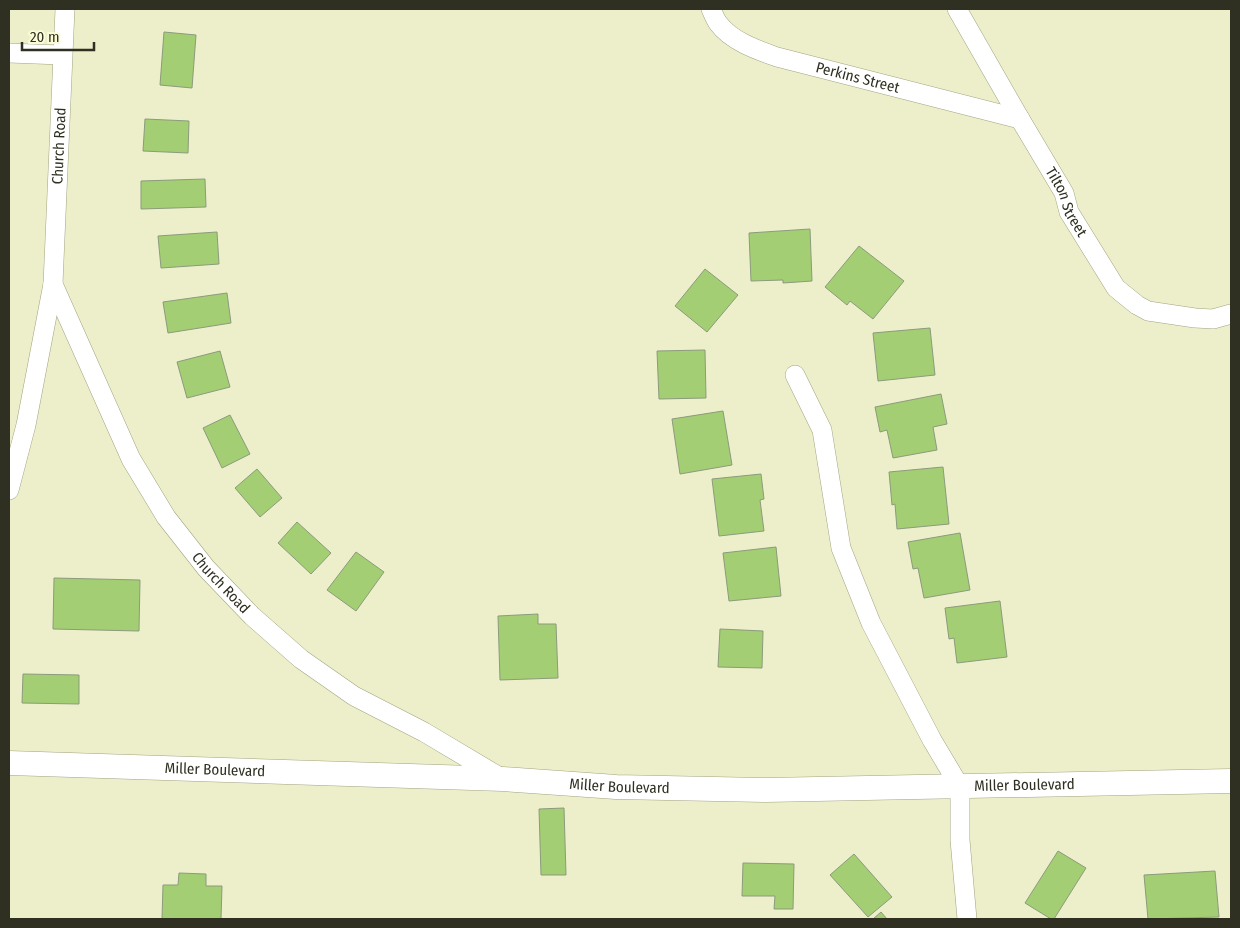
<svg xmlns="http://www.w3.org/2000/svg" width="1240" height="928" viewBox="0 0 1240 928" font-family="'Fira Sans Condensed',sans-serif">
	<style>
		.building { fill: #a4ce73; stroke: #8b9b7c }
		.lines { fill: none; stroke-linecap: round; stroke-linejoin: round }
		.minor-casing { stroke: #a3a482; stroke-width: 20 }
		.tertiary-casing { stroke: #a3a482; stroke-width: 25 }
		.minor { stroke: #fff; stroke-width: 19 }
		.tertiary { stroke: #fff; stroke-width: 24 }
		.labels { text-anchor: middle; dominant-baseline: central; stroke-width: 5; stroke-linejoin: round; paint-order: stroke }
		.street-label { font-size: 15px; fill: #2f3021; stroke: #fbfcd7 }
	</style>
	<rect width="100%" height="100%" fill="#edeeca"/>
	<!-- building -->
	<path class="building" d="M 164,32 L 196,35 L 192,88 L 160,85 Z
		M 145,119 L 189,121 L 188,153 L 143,151 Z
		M 205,179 L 206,207 L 141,209 L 141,181 Z
		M 810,229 L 812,281 L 783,283 L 783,280 L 751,281 L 749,233 Z
		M 217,232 L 219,264 L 161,268 L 158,236 Z
		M 859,246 L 904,281 L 873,319 L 850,301 L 847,305 L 825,287 Z
		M 705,269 L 738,295 L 707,332 L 675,306 Z
		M 227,293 L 231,323 L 168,333 L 163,302 Z
		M 930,328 L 935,375 L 878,381 L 873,333 Z
		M 705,350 L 706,398 L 659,399 L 657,351 Z
		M 220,351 L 230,387 L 187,398 L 177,362 Z
		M 941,394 L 947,424 L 933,427 L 937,450 L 893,458 L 887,430 L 880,432 L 875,407 Z
		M 723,411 L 732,465 L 680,474 L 672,419 Z
		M 230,415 L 250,454 L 222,468 L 203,428 Z
		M 943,467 L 949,524 L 897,529 L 895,504 L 892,505 L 889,472 Z
		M 257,469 L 282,498 L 260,517 L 235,488 Z
		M 761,474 L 764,499 L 760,500 L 764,531 L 719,536 L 712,479 Z
		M 297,522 L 331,553 L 311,574 L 278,543 Z
		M 960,533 L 970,590 L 924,598 L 918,568 L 913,569 L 908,542 Z
		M 776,547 L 781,596 L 729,601 L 723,553 Z
		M 356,552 L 384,572 L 356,611 L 327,590 Z
		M 54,578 L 140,580 L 139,631 L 53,629 Z
		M 1000,601 L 1007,657 L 957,663 L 954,638 L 949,639 L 945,608 Z
		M 538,614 L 538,624 L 556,624 L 558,678 L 500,680 L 498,616 Z
		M 720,629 L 763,631 L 762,668 L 718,667 Z
		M 23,674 L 79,675 L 79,704 L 22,703 Z
		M 564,808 L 566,875 L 541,875 L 539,809 Z
		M 1058,851 L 1086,868 L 1054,919 L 1051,919 L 1025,903 Z
		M 854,854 L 892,897 L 868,917 L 830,875 Z
		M 743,863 L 794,864 L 793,909 L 774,909 L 775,896 L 742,896 Z
		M 1215,871 L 1219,917 L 1148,919 L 1144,875 Z
		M 179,873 L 206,874 L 206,886 L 222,886 L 221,919 L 162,919 L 163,885 L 178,885 Z
		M 881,912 L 887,919 L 873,919 Z"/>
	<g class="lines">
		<!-- minor casing -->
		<g class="minor-casing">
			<g id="minor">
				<path id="s1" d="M 711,9 C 713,13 715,19 718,23 C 731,41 757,50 777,57 L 1020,119"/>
				<path id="s2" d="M 957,9 L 1020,119 L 1064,193 L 1069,212 L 1116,288 L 1137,305 L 1148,311 L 1195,318 L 1213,319 L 1231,314"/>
				<path d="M 9,53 L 61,55"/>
				<path id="s3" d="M 53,284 L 131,459 L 166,517 L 206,568 L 252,616 L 301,659 L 354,696 L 424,732 L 503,779"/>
				<path d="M 795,375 L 822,430 L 841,548 L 871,623 L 932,740 L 960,787 L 960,840 L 967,919"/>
				<path id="s4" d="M 9,490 L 26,425 L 53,284 L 65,9"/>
			</g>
		</g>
		<!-- tertiary casing -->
		<g class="tertiary-casing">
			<g id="tertiary">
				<path id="s5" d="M 9,763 L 503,779 L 616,787 L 766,790 L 1231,781"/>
			</g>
		</g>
		<!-- minor -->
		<use href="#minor" class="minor"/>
		<!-- tertiary -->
		<use href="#tertiary" class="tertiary"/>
	</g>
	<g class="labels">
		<!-- street labels -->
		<g class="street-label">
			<text stroke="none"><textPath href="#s1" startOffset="168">Perkins Street</textPath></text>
			<text stroke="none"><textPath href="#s4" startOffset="349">Church Road</textPath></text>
			<text stroke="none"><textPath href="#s2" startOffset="222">Tilton Street</textPath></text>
			<text stroke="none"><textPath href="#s3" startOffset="345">Church Road</textPath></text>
			<text stroke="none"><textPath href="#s5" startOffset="206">Miller Boulevard</textPath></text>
			<text stroke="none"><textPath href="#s5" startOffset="1016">Miller Boulevard</textPath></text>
			<text stroke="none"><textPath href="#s5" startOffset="611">Miller Boulevard</textPath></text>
		</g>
	</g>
	<!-- border -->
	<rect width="1240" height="928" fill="none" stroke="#2f3021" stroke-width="20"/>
	<!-- scale -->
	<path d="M22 42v8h72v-8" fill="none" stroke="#2f3021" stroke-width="2.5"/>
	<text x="30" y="42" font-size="15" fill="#2f3021" stroke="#fbfcd7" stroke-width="4" paint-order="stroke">20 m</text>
</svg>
